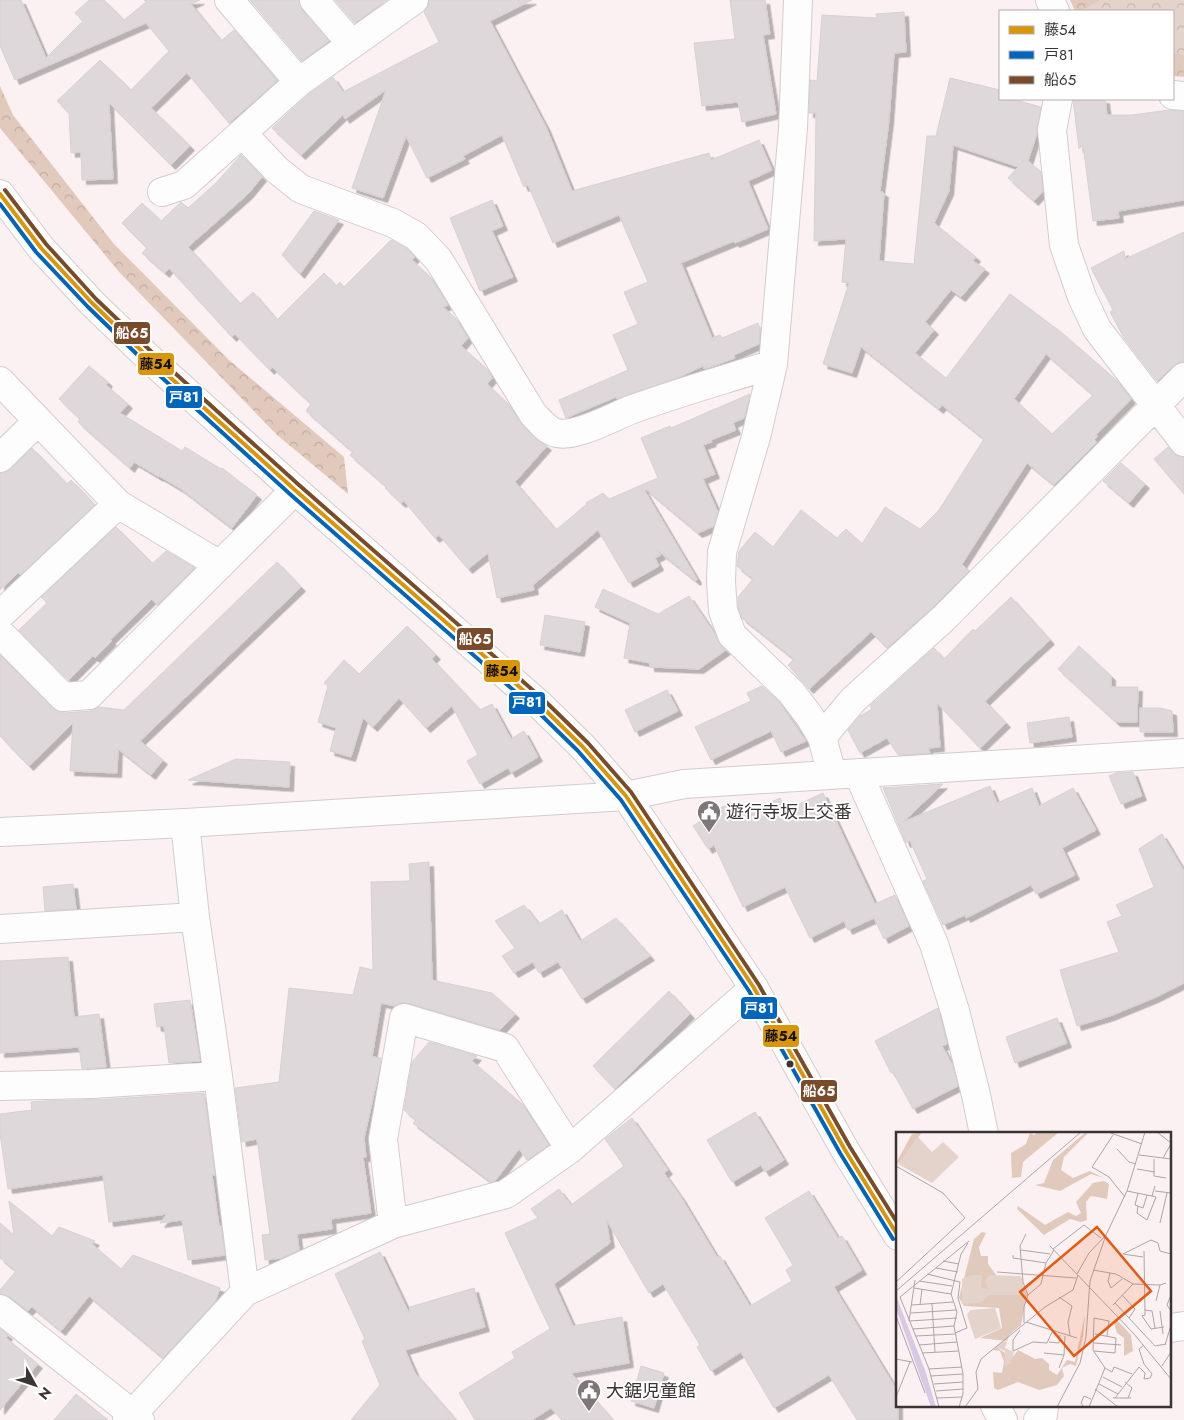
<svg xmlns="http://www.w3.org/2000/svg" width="1184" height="1420" viewBox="0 0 1184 1420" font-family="Jost,'Noto Sans JP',sans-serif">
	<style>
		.forest { fill: url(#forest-crowns) }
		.park { fill: url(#park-crowns) }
		.building { fill: #dfd8da; stroke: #d7d1d3; fill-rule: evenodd; filter: url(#shadow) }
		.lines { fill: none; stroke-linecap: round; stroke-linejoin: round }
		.street-casing { stroke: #d3cccd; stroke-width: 30 }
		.secondary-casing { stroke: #d3cccd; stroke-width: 30 }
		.primary-casing { stroke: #d3cccd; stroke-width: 30 }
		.street { stroke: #fefdfd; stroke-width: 28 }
		.secondary { stroke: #fefdfd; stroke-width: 28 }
		.primary { stroke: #fefdfd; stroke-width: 28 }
		.bus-1-casing { stroke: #fff; stroke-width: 8 }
		.bus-2-casing { stroke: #fff; stroke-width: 8 }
		.bus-3-casing { stroke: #fff; stroke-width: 8 }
		.bus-1 { stroke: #db9508; stroke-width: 4 }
		.bus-2 { stroke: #0065bd; stroke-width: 4 }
		.bus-3 { stroke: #7a4b2a; stroke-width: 4 }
		.bus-dot { fill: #3b3435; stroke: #fff; stroke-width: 2 }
		.labels { text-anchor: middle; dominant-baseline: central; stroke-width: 4; stroke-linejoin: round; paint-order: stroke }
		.poi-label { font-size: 18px; fill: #3b3435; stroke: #fff; text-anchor: start }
		.inset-road { fill: none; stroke: #aea5a7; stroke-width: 1 }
		.view { fill: #e8590c; fill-opacity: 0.15; stroke: #e8590c; stroke-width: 2.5 }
		.inset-edge { fill: none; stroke: #3b3435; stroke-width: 2.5 }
		.line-badge { stroke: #fff; stroke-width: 2 }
		.badge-label { font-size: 14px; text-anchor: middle; font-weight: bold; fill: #fff }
		.pale-badge-label { font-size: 14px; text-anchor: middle; font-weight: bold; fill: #111 }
	</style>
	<defs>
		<pattern id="forest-crowns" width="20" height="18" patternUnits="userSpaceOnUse" patternTransform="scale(1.25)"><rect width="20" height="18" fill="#e1c9bb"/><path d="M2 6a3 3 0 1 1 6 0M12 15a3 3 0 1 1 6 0" fill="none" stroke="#c2ada1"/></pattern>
		<pattern id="park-crowns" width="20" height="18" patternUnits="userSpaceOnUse" patternTransform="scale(1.25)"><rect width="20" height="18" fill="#e4d3cb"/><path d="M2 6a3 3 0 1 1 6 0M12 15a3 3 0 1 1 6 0" fill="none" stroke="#c4b6af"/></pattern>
		<filter id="shadow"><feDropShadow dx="4.5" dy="4.5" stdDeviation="0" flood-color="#0004"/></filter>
	</defs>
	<rect width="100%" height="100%" fill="#fbf1f3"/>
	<!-- forest -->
	<path class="forest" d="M 1070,0 L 1184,0 L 1184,77 L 1173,76 L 1173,11 L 1075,11 Z
		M 0,86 L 13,115 L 114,244 L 229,360 L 344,457 L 348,494 L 277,435 L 120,273 L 0,128 Z"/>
	<!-- park -->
	<path class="park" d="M 1100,0 L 1184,0 L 1184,55 L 1173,53 L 1173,11 L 1081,11 Z"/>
	<!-- building -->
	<path class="building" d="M 0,0 L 21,0 L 46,58 L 83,21 L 75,13 L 89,0 L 104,0 L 124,20 L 146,2 L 144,0 L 200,0 L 191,4 L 221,41 L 234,30 L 277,81 L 229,123 L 187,73 L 151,108 L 190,146 L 171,165 L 109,103 L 113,179 L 82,180 L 81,152 L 71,153 L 69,113 L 57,101 L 100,60 L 131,90 L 169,51 L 146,23 L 15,80 L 0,46 Z
		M 250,0 L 299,0 L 302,10 L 329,41 L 302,61 Z
		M 335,0 L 387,0 L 355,23 Z
		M 429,0 L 532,0 L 490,21 L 546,127 L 572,191 L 709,153 L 711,160 L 759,140 L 772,170 L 748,181 L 768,229 L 735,243 L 734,241 L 681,263 L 712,338 L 720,335 L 722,338 L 758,323 L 760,329 L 759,344 L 734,355 L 735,358 L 716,365 L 704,369 L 703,366 L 677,378 L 617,399 L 616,397 L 566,418 L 559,400 L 628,370 L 613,335 L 638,324 L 624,292 L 648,282 L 619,215 L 553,243 L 528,185 L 524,187 L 502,135 L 463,156 L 465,159 L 427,178 L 406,136 L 383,198 L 352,188 L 386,90 L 345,119 L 343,115 L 301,155 L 272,128 L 309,94 L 333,77 L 343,92 L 439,42 L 424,12 L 428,7 Z
		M 730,0 L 765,0 L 770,34 L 763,35 L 776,114 L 742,122 L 738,102 L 702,106 L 694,43 L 735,39 Z
		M 904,12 L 906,52 L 894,53 L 889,120 L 880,191 L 884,193 L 879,261 L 914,264 L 927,136 L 936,136 L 950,78 L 1000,90 L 1000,99 L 1012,99 L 1041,107 L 1037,133 L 1028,161 L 1041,172 L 1043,191 L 1034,201 L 1008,178 L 1018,167 L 953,145 L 949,191 L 934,223 L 976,257 L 973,261 L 985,269 L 961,297 L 951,290 L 925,322 L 934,330 L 915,353 L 946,378 L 1010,294 L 1061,332 L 1115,379 L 1131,399 L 1096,435 L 1098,436 L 1094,440 L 1097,442 L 1054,485 L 1027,463 L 962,564 L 969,571 L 933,607 L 887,648 L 871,632 L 809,689 L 788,665 L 794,659 L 742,618 L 738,608 L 738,597 L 753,579 L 737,566 L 739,551 L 755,532 L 773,547 L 801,510 L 837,538 L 846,529 L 862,544 L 885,507 L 920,529 L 939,510 L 984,439 L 942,405 L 939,409 L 861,347 L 852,373 L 823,364 L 849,283 L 842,282 L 846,239 L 814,241 L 816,113 L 809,113 L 810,80 L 817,81 L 822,15 L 877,18 L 876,14 ZM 1046,354 L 1093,395 L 1052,434 L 1014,399 Z
		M 1073,99 L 1105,99 L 1107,115 L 1132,115 L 1169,110 L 1184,111 L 1184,200 L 1118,211 L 1119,218 L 1093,221 L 1083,145 L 1079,149 Z
		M 241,155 L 262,177 L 248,194 L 188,247 L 240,304 L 253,292 L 277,320 L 324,273 L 336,286 L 340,282 L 344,287 L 391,240 L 406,248 L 415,257 L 412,260 L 431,278 L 448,305 L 443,307 L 456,319 L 468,338 L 461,346 L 489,371 L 492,378 L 487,384 L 508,404 L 520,422 L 530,433 L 547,446 L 515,482 L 556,530 L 587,504 L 586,503 L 603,493 L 609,499 L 658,478 L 641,438 L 670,426 L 671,428 L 750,394 L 744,418 L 733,423 L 736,430 L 711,440 L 712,442 L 703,445 L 715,474 L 703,479 L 718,512 L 714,526 L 698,533 L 642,486 L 697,579 L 696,581 L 657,550 L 661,555 L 655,558 L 659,566 L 629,583 L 598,530 L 533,585 L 534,590 L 497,598 L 488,553 L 468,569 L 439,535 L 435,538 L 404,501 L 401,503 L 385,488 L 387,487 L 350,455 L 353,452 L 306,411 L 311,404 L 272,367 L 270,370 L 235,334 L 232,337 L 169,268 L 165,273 L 142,253 L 147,248 L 122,223 L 142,203 L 161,221 L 181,202 L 188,208 L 216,183 Z
		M 492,200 L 503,226 L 492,231 L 513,277 L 480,291 L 450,218 Z
		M 314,211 L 339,220 L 300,274 L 282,255 Z
		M 1184,232 L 1184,362 L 1179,362 L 1173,366 L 1157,381 L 1124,338 L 1110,312 L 1113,310 L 1091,268 L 1124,251 L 1125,259 Z
		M 89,366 L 108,382 L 106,385 L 128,404 L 120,413 L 182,451 L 185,447 L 221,469 L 222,468 L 257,495 L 232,528 L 181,489 L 159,476 L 159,477 L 134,462 L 130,468 L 78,422 L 80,419 L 59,399 Z
		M 1168,447 L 1178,456 L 1184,457 L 1184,494 L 1154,459 Z
		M 32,448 L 67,484 L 71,480 L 95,505 L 20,575 L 18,573 L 0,590 L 0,473 L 4,473 L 11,469 Z
		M 1121,463 L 1145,484 L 1129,503 L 1103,481 Z
		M 116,527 L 151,562 L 153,563 L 166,551 L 195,568 L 157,605 L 152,599 L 110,640 L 112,641 L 95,658 L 93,656 L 69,680 L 19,630 L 47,603 L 41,597 Z
		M 277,562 L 301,587 L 140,741 L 163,760 L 151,775 L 118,749 L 117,773 L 70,771 L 73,723 L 29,766 L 0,736 L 0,655 L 57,711 L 64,713 L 90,711 L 99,707 L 124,710 Z
		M 603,589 L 658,614 L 689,596 L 715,634 L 721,646 L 726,650 L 699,669 L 650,667 L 650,663 L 624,658 L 630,623 L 595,607 Z
		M 1011,597 L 1050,640 L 1026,662 L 985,701 L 1006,723 L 980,748 L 937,703 L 940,747 L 928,748 L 930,753 L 898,755 L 887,738 L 860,753 L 848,730 L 860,716 L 872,709 L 870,706 L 934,648 L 944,659 L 973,629 L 975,631 Z
		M 545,615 L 585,622 L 580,652 L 540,645 Z
		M 407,626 L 436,655 L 432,659 L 480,710 L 492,704 L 511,739 L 524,731 L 538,757 L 511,773 L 508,768 L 480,784 L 467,761 L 478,755 L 452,706 L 426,728 L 399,698 L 373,727 L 363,718 L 351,757 L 330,751 L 336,728 L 318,722 L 328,686 L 324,683 L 344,660 L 359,674 Z
		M 1079,646 L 1111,676 L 1111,687 L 1138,687 L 1137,722 L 1116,722 L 1058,669 Z
		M 762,686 L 779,702 L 806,741 L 781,752 L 771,731 L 711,760 L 695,727 L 751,701 L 747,693 Z
		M 667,690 L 678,711 L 635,732 L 625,710 Z
		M 1140,708 L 1161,708 L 1172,711 L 1173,732 L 1140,732 Z
		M 1069,717 L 1072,737 L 1030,743 L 1027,723 Z
		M 236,759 L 290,762 L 289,787 L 188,780 Z
		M 1133,772 L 1142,796 L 1121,804 L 1109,776 L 1116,773 Z
		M 943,784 L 903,822 L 990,786 L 997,803 L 1032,788 L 1039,806 L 1073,788 L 1096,830 L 1062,848 L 1075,875 L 1036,894 L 1031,885 L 966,918 L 965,915 L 943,925 L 923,881 L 927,879 L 910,841 L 906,843 L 883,788 Z
		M 823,793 L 875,904 L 895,895 L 909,926 L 884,939 L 874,918 L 848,930 L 844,921 L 810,938 L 785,887 L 743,907 L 714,845 L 708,849 L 693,826 L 730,802 L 737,818 L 780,798 L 786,810 Z
		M 1162,834 L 1184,871 L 1184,983 L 1154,998 L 1110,1016 L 1077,1026 L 1060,970 L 1119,952 L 1107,922 L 1122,916 L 1116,905 L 1154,887 L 1139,849 Z
		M 429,862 L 432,980 L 492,993 L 515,1014 L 500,1030 L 408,1003 L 400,1003 L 395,1006 L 381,1003 L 372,1057 L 381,1058 L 380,1067 L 364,1138 L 366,1157 L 363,1157 L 371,1213 L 331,1219 L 332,1229 L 297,1234 L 299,1250 L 281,1258 L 265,1260 L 262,1235 L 270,1234 L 257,1139 L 242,1142 L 235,1088 L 279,1082 L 289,988 L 353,995 L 360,967 L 373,970 L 371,882 L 410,881 L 409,864 Z
		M 73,884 L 76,909 L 45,911 L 43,887 Z
		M 524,905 L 539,924 L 562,910 L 580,941 L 616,918 L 650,956 L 582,999 L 558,962 L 539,973 L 533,962 L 514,973 L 502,956 L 515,948 L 495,921 Z
		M 68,957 L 74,1017 L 99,1014 L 106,1067 L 82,1069 L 79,1047 L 0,1053 L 0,961 Z
		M 669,991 L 690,1014 L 615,1089 L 593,1066 Z
		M 190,1000 L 200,1061 L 169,1063 L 164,1026 L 157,1027 L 154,1004 Z
		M 938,1008 L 947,1044 L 942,1046 L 953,1066 L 958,1086 L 913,1109 L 893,1072 L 891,1073 L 875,1041 Z
		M 1057,1018 L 1067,1043 L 1015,1063 L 1006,1037 Z
		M 429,1042 L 477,1056 L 472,1061 L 522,1104 L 549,1145 L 527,1160 L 519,1149 L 495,1181 L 491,1182 L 413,1123 L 416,1120 L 404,1110 L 412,1062 Z
		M 204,1093 L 215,1175 L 212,1175 L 219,1226 L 221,1226 L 225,1255 L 188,1260 L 182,1220 L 160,1223 L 167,1214 L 109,1222 L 103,1175 L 8,1189 L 0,1133 L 0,1114 L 32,1110 L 31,1102 L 44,1101 L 110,1099 Z
		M 755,1112 L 784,1160 L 765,1172 L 761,1165 L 732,1182 L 707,1140 Z
		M 632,1118 L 668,1170 L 664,1173 L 681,1197 L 717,1257 L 720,1256 L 750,1306 L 792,1281 L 786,1270 L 793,1265 L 765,1218 L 809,1191 L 838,1238 L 842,1236 L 862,1270 L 834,1287 L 898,1392 L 898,1420 L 857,1420 L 829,1375 L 774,1408 L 741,1352 L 711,1371 L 697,1347 L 700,1345 L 663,1284 L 649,1293 L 606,1219 L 610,1243 L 554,1284 L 573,1326 L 622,1317 L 629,1363 L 571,1373 L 613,1420 L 562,1420 L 551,1408 L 532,1420 L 475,1420 L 459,1393 L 515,1358 L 512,1352 L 550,1329 L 505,1233 L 538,1218 L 531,1209 L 559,1189 L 571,1205 L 624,1166 L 605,1139 Z
		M 9,1201 L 52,1236 L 59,1227 L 95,1241 L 92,1244 L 121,1269 L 133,1255 L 220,1288 L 215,1302 L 163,1358 L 89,1296 L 61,1331 L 32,1307 L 28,1311 L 10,1297 L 0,1294 L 0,1290 L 16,1271 L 0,1258 L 0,1223 L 14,1235 Z
		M 380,1252 L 409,1313 L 410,1307 L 474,1288 L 485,1327 L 405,1350 L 415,1373 L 456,1420 L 351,1420 L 380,1385 L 362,1341 L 365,1339 L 335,1274 Z
		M 0,1329 L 8,1335 L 6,1338 L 38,1364 L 0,1410 Z
		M 641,1366 L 664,1373 L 654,1408 L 631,1401 Z
		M 76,1394 L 108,1420 L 54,1420 Z"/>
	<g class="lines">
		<!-- street casing -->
		<g class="street-casing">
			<path id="street" d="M 229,0 L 299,82
				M 314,0 L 351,43
				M 798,0 L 793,128 L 773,364 L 756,437 L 722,552 L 721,582 L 723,611 L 732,635 L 791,692 L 810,717 L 822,737 L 832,775
				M 1050,0 L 1055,11
				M 1173,95 L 1184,96
				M 1058,99 L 1052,130 L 1064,245 L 1082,297 L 1097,329 L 1184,442
				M 242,133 L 277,170 L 301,189 L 393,223 L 416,236 L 438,259 L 533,414 C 540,421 547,431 557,433 C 576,438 614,416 633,409 C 679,392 727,379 773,364
				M 162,192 L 184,185 L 299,82 L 414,0
				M 0,381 L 118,504 L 220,565
				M 0,458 L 38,421
				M 0,615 L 118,504
				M 0,633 L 63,697 L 89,695 L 295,490
				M 822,737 L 853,700 L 944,618 L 1184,377
				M 858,773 L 934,944 L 955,1011 L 976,1095 L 984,1134
				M 626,796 L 684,784 L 1184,753
				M 185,823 L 195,917 L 218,1076 L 245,1292
				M 0,929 L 195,917
				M 0,1086 L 91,1084 L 218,1076
				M 393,1224 L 383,1139 L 404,1018 L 505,1048 L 570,1149
				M 0,1309 L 140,1420
				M 1170,1328 L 1184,1326
				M 127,1420 L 245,1292 L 393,1224 L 506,1194 L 570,1149 L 754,988
				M 1038,1420 L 1043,1415 L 1044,1406"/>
		</g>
		<!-- secondary casing -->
		<g class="secondary-casing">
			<path id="secondary" d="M 0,832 L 185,823 L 626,796"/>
		</g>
		<!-- primary casing -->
		<g class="primary-casing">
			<path id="primary" d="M 0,194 L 41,248 L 92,303 L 152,361 L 295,490 L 540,705 L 583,747 L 626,796 L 754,988 L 845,1150 L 898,1236
				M 995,1406 L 1003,1420"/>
		</g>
		<!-- street -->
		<use href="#street" class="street"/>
		<!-- secondary -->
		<use href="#secondary" class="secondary"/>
		<!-- primary -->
		<use href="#primary" class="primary"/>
		<!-- bus-1 casing -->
		<g class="bus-1-casing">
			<path id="bus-1" d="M 0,194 L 41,248 L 92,303 L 152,361 L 295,490 L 540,705 L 583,747 L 626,796 L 754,988 L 845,1150 L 898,1236"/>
		</g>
		<!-- bus-2 casing -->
		<g class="bus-2-casing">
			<path id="bus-2" d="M 0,204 L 36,252 L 88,307 L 148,365 L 291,495 L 536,710 L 578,751 L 621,800 L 749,991 L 840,1153 L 893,1239"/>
		</g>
		<!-- bus-3 casing -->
		<g class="bus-3-casing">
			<path id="bus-3" d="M 5,190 L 46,244 L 96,299 L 156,356 L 299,485 L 544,700 L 588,743 L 631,792 L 759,985 L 850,1147 L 898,1224"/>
		</g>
		<!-- bus-1 -->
		<use href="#bus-1" class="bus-1"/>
		<!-- bus-2 -->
		<use href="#bus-2" class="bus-2"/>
		<!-- bus-3 -->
		<use href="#bus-3" class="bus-3"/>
	</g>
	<!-- icons -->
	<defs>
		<g id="civic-pin" transform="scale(1.25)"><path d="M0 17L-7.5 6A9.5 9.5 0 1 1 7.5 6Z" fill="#7e7678" stroke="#fff"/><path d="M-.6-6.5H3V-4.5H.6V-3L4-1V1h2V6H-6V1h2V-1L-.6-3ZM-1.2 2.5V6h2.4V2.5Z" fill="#fff"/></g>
	</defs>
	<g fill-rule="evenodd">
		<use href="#civic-pin" x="709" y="812"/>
		<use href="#civic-pin" x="589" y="1391"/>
	</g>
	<!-- markers -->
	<circle class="bus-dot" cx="790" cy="1064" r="4.5"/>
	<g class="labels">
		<!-- poi labels -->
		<g class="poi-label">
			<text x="726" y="812">遊行寺坂上交番</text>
			<text x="606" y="1391">大鋸児童館</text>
		</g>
	</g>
	<!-- overview -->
	<g transform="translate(896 1132)">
		<rect width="275" height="275" fill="#fbf1f3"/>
		<path d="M 26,0 L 5,30 L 0,31 L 16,2 ZM 142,0 L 163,0 L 127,30 L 125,45 L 116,46 L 115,21 L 130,12 L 134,1 L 138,3 ZM 190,0 L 193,0 L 168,25 L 165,38 L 177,46 L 194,39 L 208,46 L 195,42 L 164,59 L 139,53 L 148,51 L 157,28 ZM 208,49 L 213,52 L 211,67 L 195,64 L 190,70 L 191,88 L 185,90 L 174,87 L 148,103 L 121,77 L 122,74 L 149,93 L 172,80 L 180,84 L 185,81 L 180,70 L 197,51 ZM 86,100 L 90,101 L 83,115 L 85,124 L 92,124 L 92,132 L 101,144 L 126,151 L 131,163 L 125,193 L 114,202 L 111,209 L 84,206 L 106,196 L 103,176 L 68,174 L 63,166 L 78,107 ZM 189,182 L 187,205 L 180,234 L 174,232 L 166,236 L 168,244 L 161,253 L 143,258 L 122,250 L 102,258 L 98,256 L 97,240 L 106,241 L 108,230 L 104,219 L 97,218 L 100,215 L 109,221 L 110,234 L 122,218 L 139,227 L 146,226 L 153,232 L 153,238 L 161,243 L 171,228 L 179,230 ZM 220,187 L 235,203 L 237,219 L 228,224 L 228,206 L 221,201 L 218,191 Z" fill="#e1c9bb"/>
		<path d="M 107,209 L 111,210 L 109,216 L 118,220 L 115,231 L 109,234 L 109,219 L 100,215 Z" fill="#e4d3cb"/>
		<path d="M 22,5 L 36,20 L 47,10 L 63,25 L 36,51 L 2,32 ZM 76,143 L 86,143 L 85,155 L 92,157 L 89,149 L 93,143 L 125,144 L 130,163 L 94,163 L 84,171 L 66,172 L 66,147 Z" fill="#e4d3cb"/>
		<path d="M 99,176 L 105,196 L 79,207 L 71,183 L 74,178 Z" fill="#e4d3cb"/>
		<path d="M 0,164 L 29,238 L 40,275 L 35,275 L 0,176 Z" fill="#dac9e4"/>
		<path class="inset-road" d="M 212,0 L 246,12M 261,0 L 275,11M 217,3 L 196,35 L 213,45 L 229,65M 221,17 L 233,30 L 240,32M 243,23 L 275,27M 267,26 L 275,12M 258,27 L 258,44 L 270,46M 0,34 L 47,61 L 69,86 L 0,150M 241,37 L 259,40M 231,59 L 256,64 L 259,54M 259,59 L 275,61M 242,61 L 239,73 L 247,76 L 251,63M 242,74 L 241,81 L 251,88 L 260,65 L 256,64M 264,91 L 271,61M 154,114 L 238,202 L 275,247M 157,117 L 188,93 L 205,106M 125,118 L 154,122M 248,119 L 249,183 L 246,184 L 255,197 L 268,195M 117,123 L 117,126 L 150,131M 247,125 L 227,122 L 255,108 L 262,111 L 264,119 L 275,122M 47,129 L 63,132M 40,136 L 62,140M 197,138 L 220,142 L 237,152 L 264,153M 101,140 L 180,146M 214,141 L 212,149 L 215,156 L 226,147M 31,142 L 64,150 L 62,166 L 71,196 L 59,201M 181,142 L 193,121 L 210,103M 19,148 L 13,189 L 61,186M 23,149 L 56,154M 18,156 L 55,162M 0,159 L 185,0M 132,163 L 145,152 L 150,131 L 158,118M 226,163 L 239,177 L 233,186M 275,163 L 271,173 L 275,179M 163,165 L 176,174 L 172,190 L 174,204M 260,169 L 264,153 L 270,151M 219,171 L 259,214 L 270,212M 36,172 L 39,220M 16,173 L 57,170M 24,173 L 26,157M 217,173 L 237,152M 249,178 L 256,179 L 259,196M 264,179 L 267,202M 15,181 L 60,178M 0,184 L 29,261M 198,186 L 197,218 L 209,236M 198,186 L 213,189 L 211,204M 130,190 L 181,206M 128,191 L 128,175 L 132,163 L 127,150 L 124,114 L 130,102M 17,197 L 58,194M 124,198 L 117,208 L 117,219 L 137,210 L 151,211 L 156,200M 20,204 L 59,202M 153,210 L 163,211 L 164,203M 198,211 L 225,213M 23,213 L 61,210M 269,213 L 275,193M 198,219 L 219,221 L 220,206 L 199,202M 26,221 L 63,219M 148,221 L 168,223M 0,227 L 16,230M 266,234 L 275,220M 163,236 L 168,223 L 169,204M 33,237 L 66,235M 35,244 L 67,242M 207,245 L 226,255M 229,250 L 236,256 L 232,266M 38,252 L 67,250M 203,252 L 222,262M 199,257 L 222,275M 40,259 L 67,257M 0,265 L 14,230M 41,266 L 66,265M 217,266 L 235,266M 219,266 L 243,235 L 249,241 L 248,247 L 254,246 L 256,242 L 248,232 L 243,217 L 248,213M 43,275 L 33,237 L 4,165 L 73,109M 63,275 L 67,262 L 67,242 L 58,194 L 61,180 L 55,162 L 65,122 L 72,111M 69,275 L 82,257 L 80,240 L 85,227 L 149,175 L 177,158 L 182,143M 161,275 L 184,231 L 190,205 L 194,149 L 210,103 L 231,59 L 249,0M 188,275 L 185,271 L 188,264 L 195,267M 193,275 L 209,236 L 216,240 L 218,235 L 236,242"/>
		<path class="view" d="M 201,95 L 255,159 L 178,224 L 124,160 Z"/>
		<rect width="275" height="275" class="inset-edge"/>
	</g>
	<g class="line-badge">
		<rect x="113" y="321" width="38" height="24" rx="5" fill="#7a4b2a"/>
		<rect x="137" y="352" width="38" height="24" rx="5" fill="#db9508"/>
		<rect x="165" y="385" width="38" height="24" rx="5" fill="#0065bd"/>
		<rect x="456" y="627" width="38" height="24" rx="5" fill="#7a4b2a"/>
		<rect x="483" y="659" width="38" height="24" rx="5" fill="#db9508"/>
		<rect x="508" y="691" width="38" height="24" rx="5" fill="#0065bd"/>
		<rect x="740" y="996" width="38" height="24" rx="5" fill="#0065bd"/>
		<rect x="762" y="1024" width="38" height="24" rx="5" fill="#db9508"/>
		<rect x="800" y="1079" width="38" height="24" rx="5" fill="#7a4b2a"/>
	</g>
	<g class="badge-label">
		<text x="132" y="338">船65</text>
		<text x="184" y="402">戸81</text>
		<text x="475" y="644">船65</text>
		<text x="527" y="707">戸81</text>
		<text x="759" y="1013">戸81</text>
		<text x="819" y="1096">船65</text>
	</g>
	<g class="pale-badge-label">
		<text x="156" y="369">藤54</text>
		<text x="502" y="676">藤54</text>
		<text x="781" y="1041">藤54</text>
	</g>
	<!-- legend -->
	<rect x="999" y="10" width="175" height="90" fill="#ffffff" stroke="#b1aeae"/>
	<rect x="1009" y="26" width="25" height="8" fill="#db9508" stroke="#b1aeae"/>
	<text x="1044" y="35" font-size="15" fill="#3b3435">藤54</text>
	<rect x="1009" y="51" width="25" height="8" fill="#0065bd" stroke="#b1aeae"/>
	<text x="1044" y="60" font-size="15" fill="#3b3435">戸81</text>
	<rect x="1009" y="76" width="25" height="8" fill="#7a4b2a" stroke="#b1aeae"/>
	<text x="1044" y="85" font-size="15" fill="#3b3435">船65</text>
	<!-- north arrow -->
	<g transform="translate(35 1385) rotate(130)" stroke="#ffffff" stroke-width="4" paint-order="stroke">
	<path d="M0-4L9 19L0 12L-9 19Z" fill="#3b3435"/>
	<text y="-8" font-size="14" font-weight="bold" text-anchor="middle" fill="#3b3435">N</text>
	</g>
</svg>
